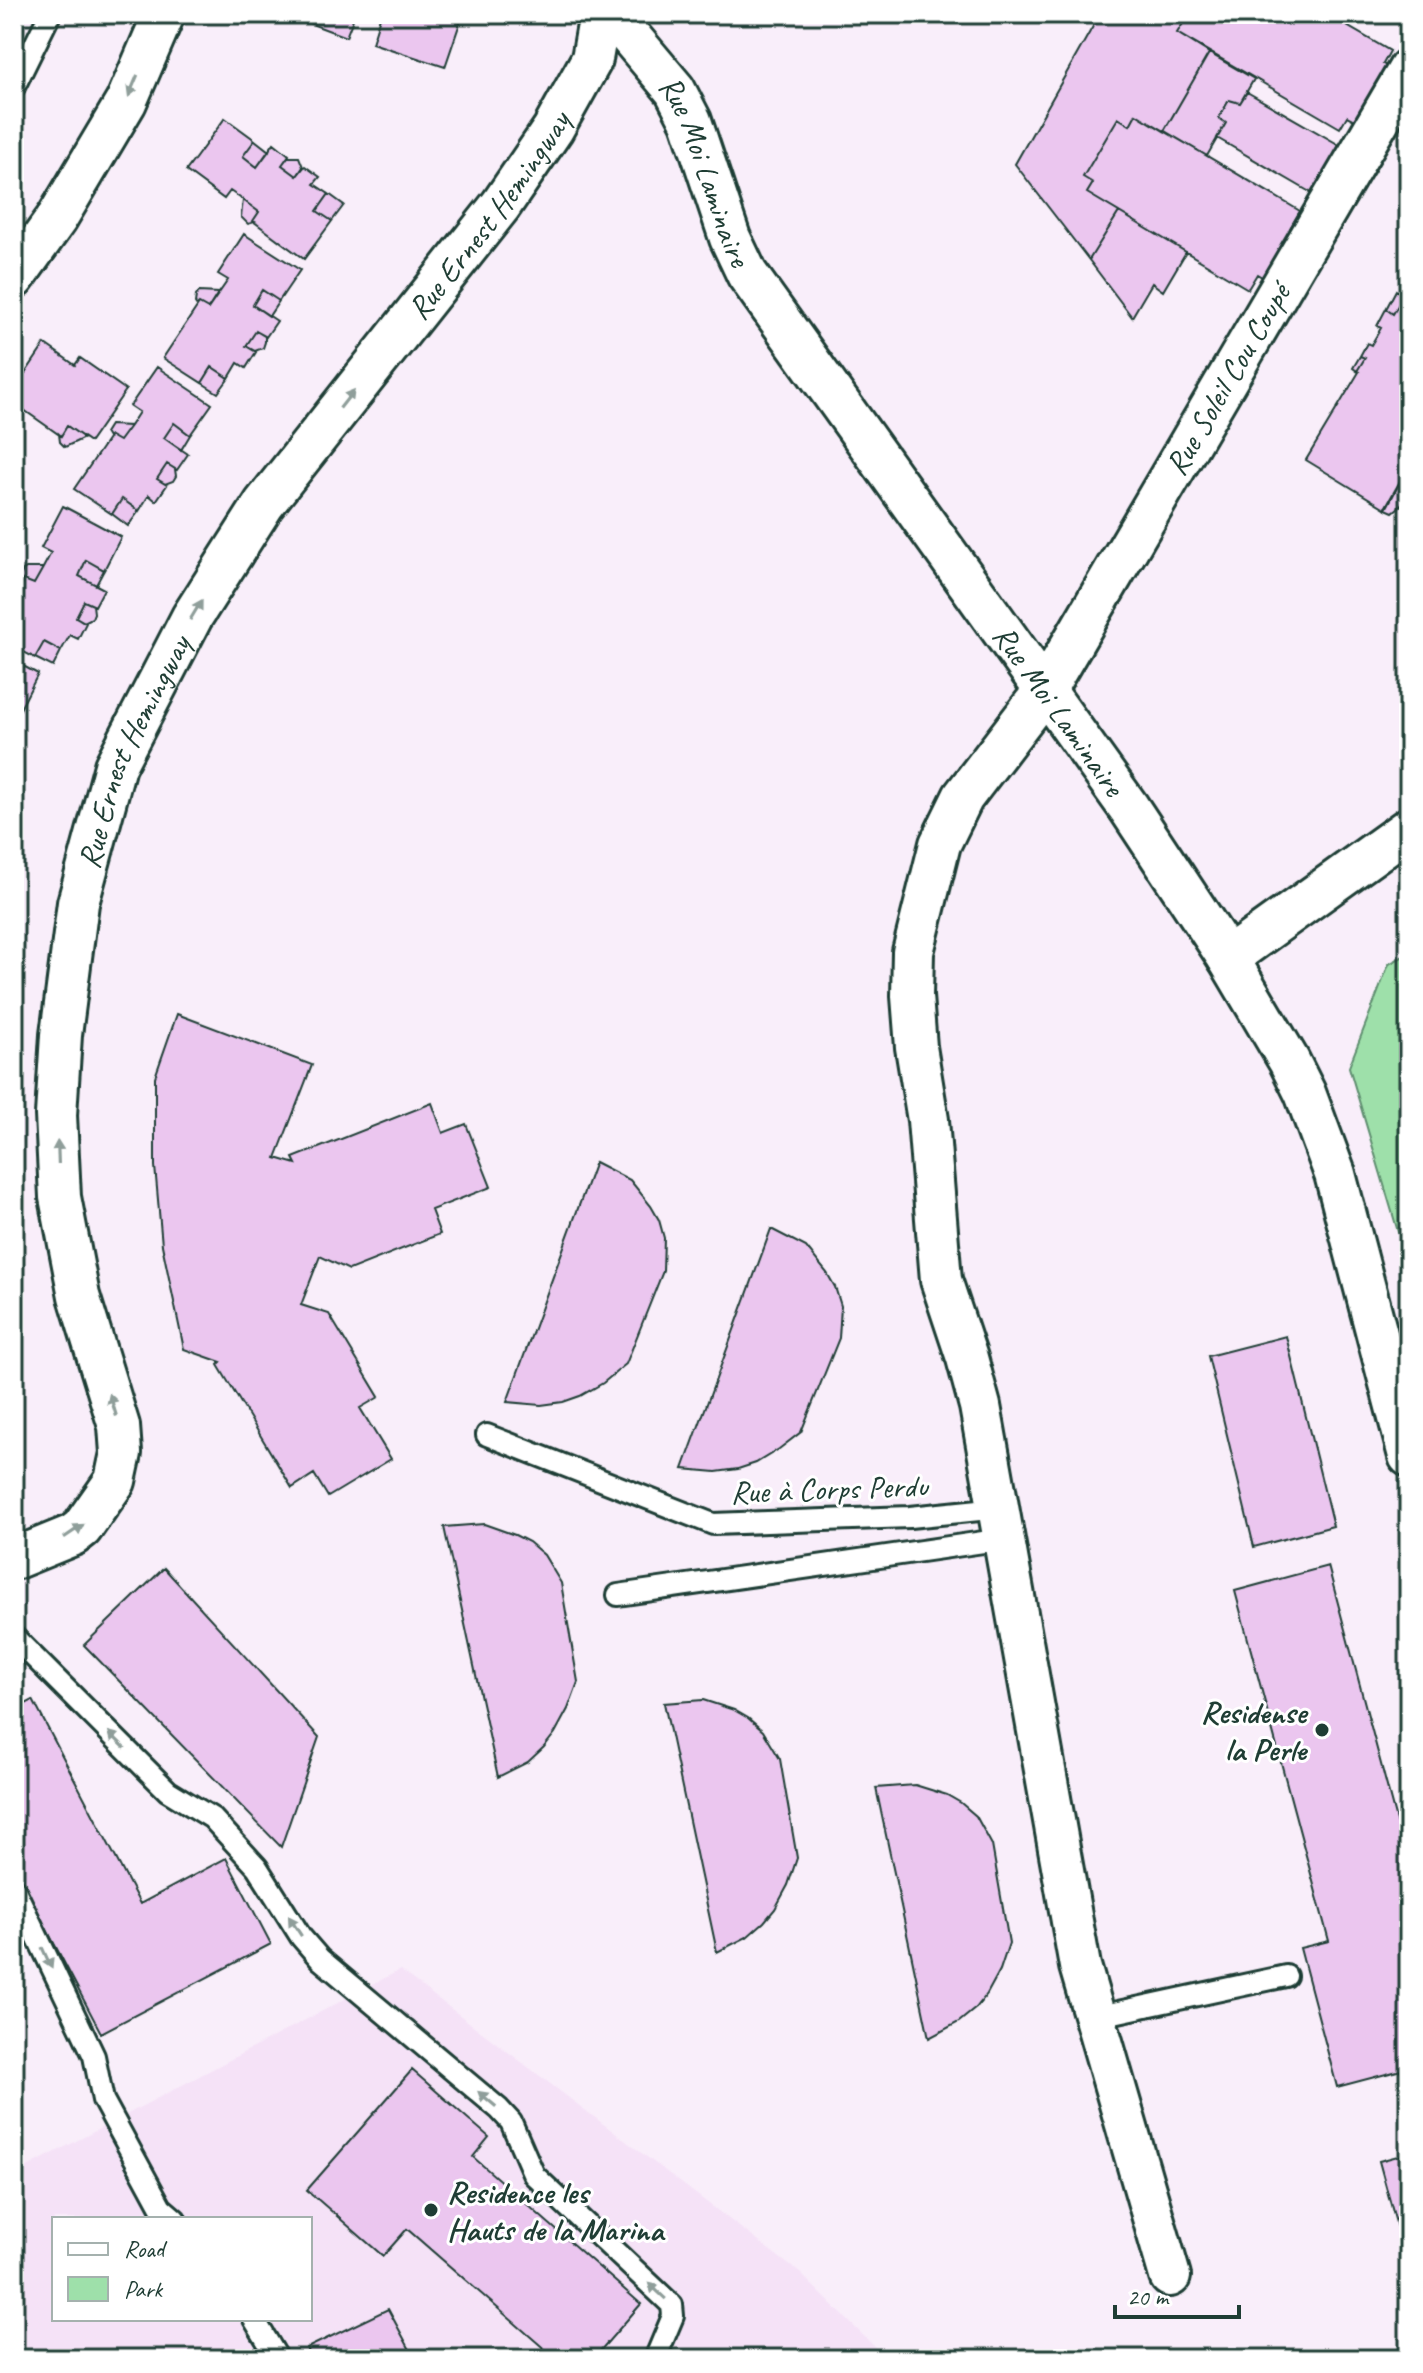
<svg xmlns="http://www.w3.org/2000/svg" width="1423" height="2373" viewBox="0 0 1423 2373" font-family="Caveat,sans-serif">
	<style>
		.built { fill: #f5e2f7; fill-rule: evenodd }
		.green { fill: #9ee0aa; stroke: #5e8e6f; stroke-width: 2 }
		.building { fill: #ebc6ef; stroke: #1f3d34; stroke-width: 2 }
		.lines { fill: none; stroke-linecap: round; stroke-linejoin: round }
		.lane-casing { stroke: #1f3d34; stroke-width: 26 }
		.street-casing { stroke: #1f3d34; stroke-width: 46 }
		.lane { stroke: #fff; stroke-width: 20 }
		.street { stroke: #fff; stroke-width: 40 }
		.oneway { fill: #8f9e9a }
		.poi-dot { fill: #1f3d34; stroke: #fff; stroke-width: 3 }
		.labels { text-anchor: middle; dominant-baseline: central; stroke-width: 6; stroke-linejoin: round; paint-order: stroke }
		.street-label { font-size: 32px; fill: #1f3d34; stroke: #fff }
		.poi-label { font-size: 32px; font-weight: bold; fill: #1f3d34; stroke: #fff; text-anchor: end }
	</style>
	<rect width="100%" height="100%" fill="#f9eefa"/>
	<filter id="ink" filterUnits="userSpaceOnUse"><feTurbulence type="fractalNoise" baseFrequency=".0125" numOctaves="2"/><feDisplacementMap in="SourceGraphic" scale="16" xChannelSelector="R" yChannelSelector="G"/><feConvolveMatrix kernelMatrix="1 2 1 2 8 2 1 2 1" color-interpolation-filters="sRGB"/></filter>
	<g filter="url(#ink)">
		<!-- built -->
		<path class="built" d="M 400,1970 L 800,2273 L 887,2359 L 14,2359 L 14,2174 ZM 54,2219 L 310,2219 L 310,2319 L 54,2319 Z"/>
		<!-- green -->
		<path class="green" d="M 1409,953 L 1409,1269 L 1349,1067 L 1389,964 Z"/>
		<!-- building -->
		<path class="building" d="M 285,14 L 355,14 L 346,37 Z
			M 381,14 L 463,14 L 445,67 L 372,43 Z
			M 1100,14 L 1175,14 L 1173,17 L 1184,22 L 1177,33 L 1209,53 L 1164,131 L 1136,114 L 1130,125 L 1118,118 L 1083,177 L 1093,183 L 1087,193 L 1119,212 L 1089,260 L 1015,164 Z
			M 1175,14 L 1326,14 L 1390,51 L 1383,64 L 1390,68 L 1358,122 L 1347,116 L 1340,128 L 1177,33 L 1184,22 L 1173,17 Z
			M 1209,53 L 1254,79 L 1240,103 L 1229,100 L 1219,118 L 1226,123 L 1207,156 L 1164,131 Z
			M 1247,92 L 1343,147 L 1315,195 L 1217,138 L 1226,123 L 1219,118 L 1229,100 L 1240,103 Z
			M 1136,114 L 1300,211 L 1290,228 L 1296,231 L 1267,280 L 1257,274 L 1248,289 L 1087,193 L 1093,183 L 1083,177 L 1118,118 L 1130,125 Z
			M 225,118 L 255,140 L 243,156 L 257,167 L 274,143 L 289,155 L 282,165 L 297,176 L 305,166 L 320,177 L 314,184 L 329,194 L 317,211 L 332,221 L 304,259 L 253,221 L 259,212 L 243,200 L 230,191 L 224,199 L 186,171 Z
			M 255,140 L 269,151 L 257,167 L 243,156 Z
			M 288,157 L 299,157 L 303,167 L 297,176 L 282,165 Z
			M 329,194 L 344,205 L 332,221 L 317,211 Z
			M 243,200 L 259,212 L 253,221 L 255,222 L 248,224 L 241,217 Z
			M 1119,212 L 1186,252 L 1163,291 L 1152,283 L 1132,317 L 1089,260 Z
			M 244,234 L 300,270 L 279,301 L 262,290 L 253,305 L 277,321 L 266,337 L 256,331 L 246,346 L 256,352 L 246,368 L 238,363 L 229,378 L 212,367 L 202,383 L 163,358 L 199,304 L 208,309 L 228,280 L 218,274 Z
			M 1409,280 L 1409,465 L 1385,508 L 1306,460 L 1359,372 L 1357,371 L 1365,358 L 1360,356 L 1367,343 L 1371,345 L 1381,328 L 1377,326 L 1386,309 L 1393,314 L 1404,295 L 1401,294 Z
			M 262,290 L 279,301 L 269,316 L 253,305 Z
			M 1396,290 L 1404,295 L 1393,314 L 1386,309 Z
			M 199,292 L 218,293 L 208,309 L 199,304 L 197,306 L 195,303 L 196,296 Z
			M 256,331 L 265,336 L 265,342 L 263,348 L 255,351 L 246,346 Z
			M 45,344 L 75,365 L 80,358 L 126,390 L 90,442 L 67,426 L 61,436 L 14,403 L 14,390 Z
			M 1360,356 L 1365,358 L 1357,371 L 1353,368 Z
			M 157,367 L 212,404 L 190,435 L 174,423 L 164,438 L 188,454 L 177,470 L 167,464 L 157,479 L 167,485 L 156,501 L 149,495 L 139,511 L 122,499 L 112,514 L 74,489 L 110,436 L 119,441 L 130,426 L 139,412 L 130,406 Z
			M 212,367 L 229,378 L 218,393 L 202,383 Z
			M 174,423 L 190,435 L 181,450 L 164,438 Z
			M 110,425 L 130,426 L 119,441 L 110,436 L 108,438 L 105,433 Z
			M 67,426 L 84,438 L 65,447 L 60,442 L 59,434 L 61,436 Z
			M 167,464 L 175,469 L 176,476 L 173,481 L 165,484 L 157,479 Z
			M 1409,465 L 1409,495 L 1398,508 L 1393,512 L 1386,509 Z
			M 122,499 L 139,511 L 128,526 L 112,514 Z
			M 63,506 L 121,537 L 104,570 L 86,560 L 79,576 L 104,589 L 95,606 L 84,601 L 76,617 L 86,623 L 78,639 L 70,635 L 61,651 L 44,642 L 35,658 L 14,647 L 14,599 L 24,580 L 34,584 L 43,568 L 51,553 L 41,548 Z
			M 86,560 L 104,570 L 96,585 L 79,576 Z
			M 26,568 L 43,568 L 34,584 L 24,580 L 23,582 L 20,577 L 23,570 Z
			M 84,601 L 93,605 L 94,613 L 92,618 L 84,622 L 76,617 Z
			M 44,642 L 61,651 L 53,667 L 35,658 Z
			M 14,661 L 38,674 L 17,715 L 14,713 Z
			M 177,1014 L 312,1065 L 276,1158 L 296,1164 L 293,1158 L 432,1103 L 443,1133 L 466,1124 L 491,1187 L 431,1210 L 440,1234 L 349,1270 L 320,1256 L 301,1305 L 329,1314 L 379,1397 L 360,1408 L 391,1459 L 328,1497 L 314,1474 L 292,1488 L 218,1365 L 221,1362 L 184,1349 L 162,1245 L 155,1166 L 155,1077 Z
			M 595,1162 L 630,1180 L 651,1206 L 659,1220 L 664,1238 L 663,1271 L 626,1364 L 603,1383 L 580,1396 L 563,1402 L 541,1405 L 507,1402 Z
			M 771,1229 L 806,1247 L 827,1273 L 835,1287 L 841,1306 L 839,1338 L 801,1432 L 779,1449 L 756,1463 L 738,1469 L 716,1472 L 683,1469 Z
			M 1286,1336 L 1333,1526 L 1254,1547 L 1208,1356 Z
			M 484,1524 L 515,1535 L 529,1542 L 544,1555 L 561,1583 L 578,1682 L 568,1709 L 555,1733 L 544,1747 L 528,1762 L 498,1777 L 444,1527 Z
			M 1328,1566 L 1409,1869 L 1409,2068 L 1337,2087 L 1300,1948 L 1329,1941 L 1235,1591 Z
			M 164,1568 L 319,1737 L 281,1847 L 84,1645 Z
			M 33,1700 L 140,1904 L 226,1858 L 271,1944 L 101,2033 L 14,1867 L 14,1710 Z
			M 703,1700 L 734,1710 L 748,1718 L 763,1731 L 780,1759 L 797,1858 L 788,1885 L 775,1909 L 764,1922 L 747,1937 L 717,1952 L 664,1703 Z
			M 915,1785 L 947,1795 L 961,1803 L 976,1816 L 992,1845 L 1009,1943 L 1000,1970 L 987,1994 L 976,2008 L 959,2022 L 929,2038 L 876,1788 Z
			M 412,2070 L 489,2137 L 473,2157 L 641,2304 L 593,2359 L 556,2359 L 407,2229 L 383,2256 L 307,2190 Z
			M 1409,2153 L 1409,2271 L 1379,2161 Z
			M 388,2309 L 415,2359 L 312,2359 L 307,2348 Z"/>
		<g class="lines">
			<!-- lane casing -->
			<g class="lane-casing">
				<path id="lane" d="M 14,87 L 50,14
					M 487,1435 L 713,1524 L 910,1517 L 999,1508
					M 618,1595 L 1004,1539
					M 14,1637 L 168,1791 L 212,1818 L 257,1867 L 301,1937 L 320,1959 L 499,2109 L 511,2122 L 534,2175 L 672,2305 L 673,2316 L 655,2359
					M 14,1888 L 94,2056 L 103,2100 L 161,2207 L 175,2219
					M 1095,2017 L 1286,1976
					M 254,2319 L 278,2359"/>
			</g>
			<!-- street casing -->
			<g class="street-casing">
				<g id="street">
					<path id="s1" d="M 611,14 L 675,90 L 691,121 L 730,238 L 747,274 L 1129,808 L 1228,958 L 1289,1061 L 1305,1093 L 1335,1174 L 1409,1456"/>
					<path d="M 14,278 L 57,218 L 126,102 L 164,14"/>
					<path d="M 1228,958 L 1409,828"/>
					<path id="s2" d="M 14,1559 L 73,1535 L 82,1528 L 115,1481 L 121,1453 L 119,1426 L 79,1296 L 60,1197 L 56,1115 L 61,1035 L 78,903 L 115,766 L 192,617 L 264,504 L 501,205 L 553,129 L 592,59 L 600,14"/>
					<path id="s3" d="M 1170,2276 L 1080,1966 L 980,1406 L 967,1358 L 941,1280 L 928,1120 L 916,1047 L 912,996 L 913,952 L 940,844 L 963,797 L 1045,690 L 1409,69"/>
				</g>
			</g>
			<!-- lane -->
			<use href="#lane" class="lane"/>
			<!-- street -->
			<use href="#street" class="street"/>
		</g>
		<!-- one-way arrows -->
		<defs><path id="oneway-solid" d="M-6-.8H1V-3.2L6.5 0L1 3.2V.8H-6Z" transform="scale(2)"/></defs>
		<g class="oneway">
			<use href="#oneway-solid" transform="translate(133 86) rotate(113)"/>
			<use href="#oneway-solid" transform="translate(347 399) rotate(-52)"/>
			<use href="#oneway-solid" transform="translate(196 610) rotate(-59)"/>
			<use href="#oneway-solid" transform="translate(58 1152) rotate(-92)"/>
			<use href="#oneway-solid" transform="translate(113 1405) rotate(-107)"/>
			<use href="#oneway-solid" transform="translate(74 1531) rotate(-34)"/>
			<use href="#oneway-solid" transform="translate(117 1740) rotate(-135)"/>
			<use href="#oneway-solid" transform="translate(295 1926) rotate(-123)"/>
			<use href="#oneway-solid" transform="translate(47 1958) rotate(65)"/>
			<use href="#oneway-solid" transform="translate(487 2099) rotate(-140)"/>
			<use href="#oneway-solid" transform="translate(657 2291) rotate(-137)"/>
		</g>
	</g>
	<!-- markers -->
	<g class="poi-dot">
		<circle cx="1322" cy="1730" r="8"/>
		<circle cx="431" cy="2210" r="8"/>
	</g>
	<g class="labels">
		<!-- street labels -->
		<g class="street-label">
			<text stroke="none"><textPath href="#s1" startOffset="186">Rue Moi Laminaire</textPath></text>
			<text stroke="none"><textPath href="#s2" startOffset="1530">Rue Ernest Hemingway</textPath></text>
			<text stroke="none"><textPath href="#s3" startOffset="2012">Rue Soleil Cou Coupé</textPath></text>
			<text stroke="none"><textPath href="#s1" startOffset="834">Rue Moi Laminaire</textPath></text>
			<text stroke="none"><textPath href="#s2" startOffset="882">Rue Ernest Hemingway</textPath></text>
			<text transform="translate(829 1489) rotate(-2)">Rue à Corps Perdu</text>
		</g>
		<!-- poi labels -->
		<g class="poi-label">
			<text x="1306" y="1712">Residense<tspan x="1306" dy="37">la Perle</tspan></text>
			<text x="447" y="2192" text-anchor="start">Residence les<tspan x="447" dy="37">Hauts de la Marina</tspan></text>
		</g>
	</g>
	<!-- margin -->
	<rect width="1423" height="2373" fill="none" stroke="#fff" stroke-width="48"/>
	<rect x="24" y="24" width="1375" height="2325" fill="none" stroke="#1f3d34" stroke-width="3" filter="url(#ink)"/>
	<!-- legend -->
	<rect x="52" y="2217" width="260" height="104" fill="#ffffff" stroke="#a5b1ae" stroke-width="2"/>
	<rect x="68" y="2243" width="40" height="12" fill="#ffffff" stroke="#a5b1ae" stroke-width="2"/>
	<text x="124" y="2257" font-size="24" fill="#1f3d34">Road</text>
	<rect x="68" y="2277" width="40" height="24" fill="#9ee0aa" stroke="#a5b1ae" stroke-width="2"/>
	<text x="124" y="2297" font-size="24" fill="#1f3d34">Park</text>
	<!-- scale -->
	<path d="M1115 2305v12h124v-12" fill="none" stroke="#1f3d34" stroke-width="4"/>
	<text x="1127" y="2305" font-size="24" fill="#1f3d34" stroke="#ffffff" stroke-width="6" paint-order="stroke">20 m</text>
</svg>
